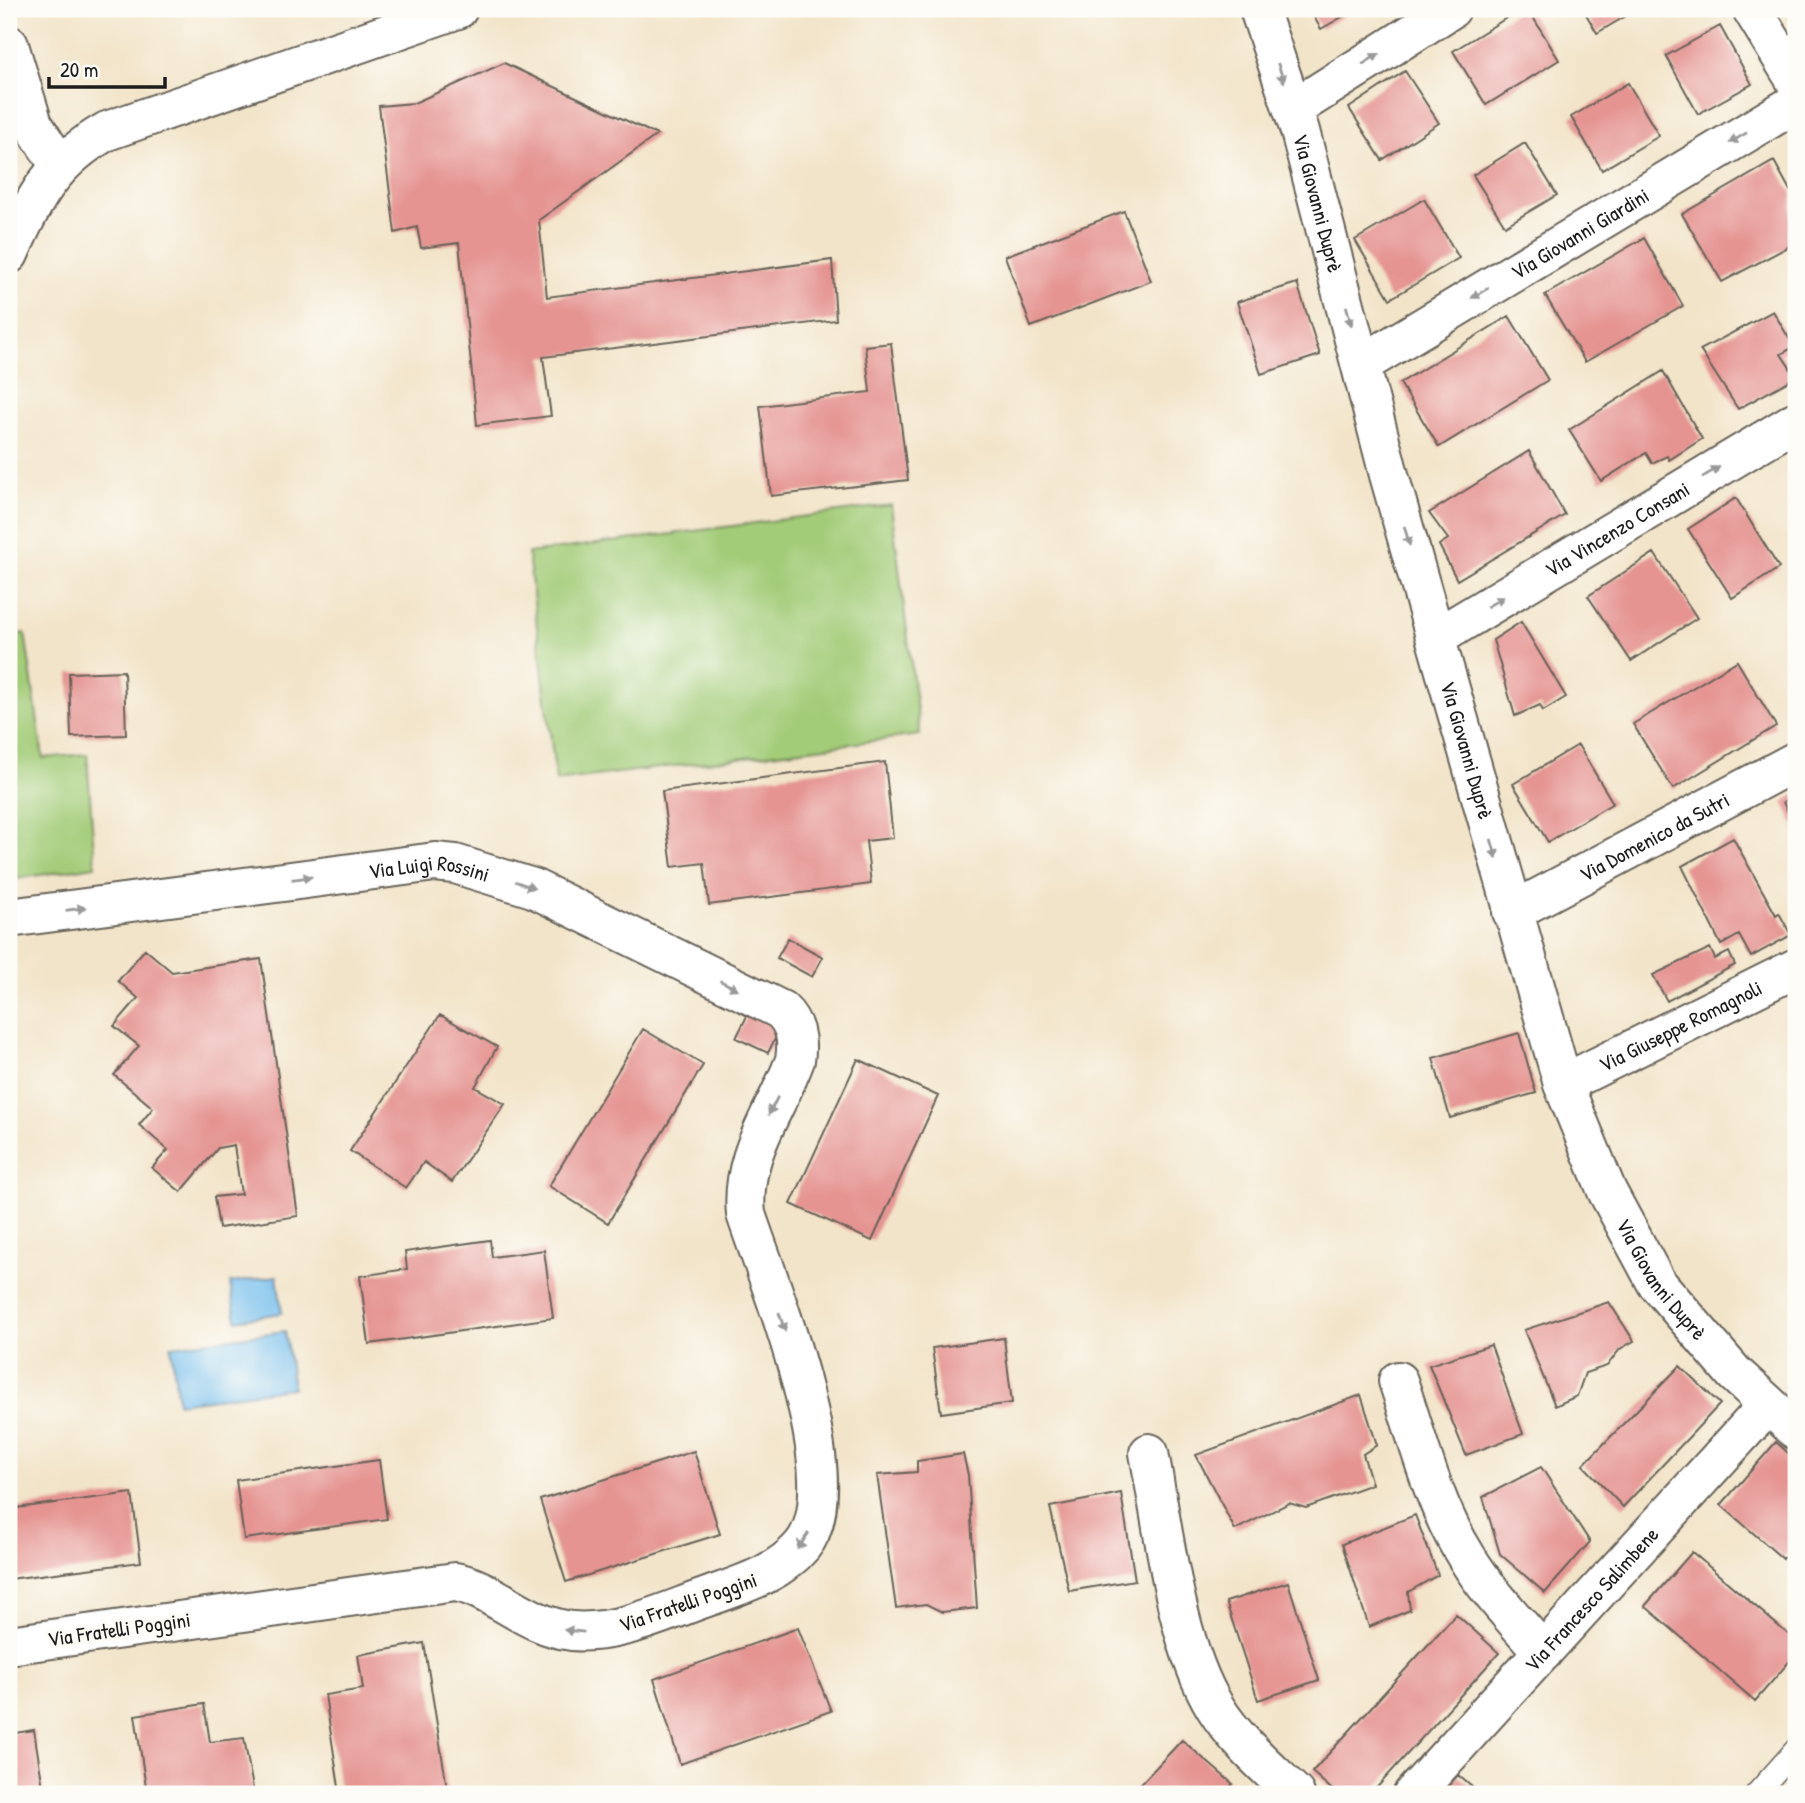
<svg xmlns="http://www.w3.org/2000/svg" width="1805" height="1803" viewBox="0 0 1805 1803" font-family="'Patrick Hand',sans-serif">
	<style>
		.green { fill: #a3cc78; stroke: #60744a; stroke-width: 2 }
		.water { fill: #75beed; stroke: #486d84; stroke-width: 2 }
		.building { fill: #e59492 }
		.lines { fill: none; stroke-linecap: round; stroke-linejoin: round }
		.service-casing { stroke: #676259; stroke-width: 24 }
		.minor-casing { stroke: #676259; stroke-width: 42 }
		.service { stroke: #fff; stroke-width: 21 }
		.minor { stroke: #fff; stroke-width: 38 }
		.oneway { fill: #999 }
		.labels { text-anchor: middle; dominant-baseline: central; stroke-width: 7; stroke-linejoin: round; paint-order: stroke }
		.street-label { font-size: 21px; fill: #1c1c1c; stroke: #fdfcf7 }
	</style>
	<rect width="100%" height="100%" fill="#fdfcf7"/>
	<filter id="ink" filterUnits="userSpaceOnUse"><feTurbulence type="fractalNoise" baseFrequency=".0143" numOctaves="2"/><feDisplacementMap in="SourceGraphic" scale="14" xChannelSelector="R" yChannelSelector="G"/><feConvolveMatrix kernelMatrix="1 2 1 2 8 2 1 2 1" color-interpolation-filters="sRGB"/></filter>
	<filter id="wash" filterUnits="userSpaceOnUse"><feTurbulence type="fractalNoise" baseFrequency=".00686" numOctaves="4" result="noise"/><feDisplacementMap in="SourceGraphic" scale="28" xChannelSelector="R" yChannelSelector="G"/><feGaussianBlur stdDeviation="1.57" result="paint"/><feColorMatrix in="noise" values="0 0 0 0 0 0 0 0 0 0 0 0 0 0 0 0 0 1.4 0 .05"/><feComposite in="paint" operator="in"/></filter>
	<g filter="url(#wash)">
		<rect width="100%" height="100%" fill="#f2e4c9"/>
		<!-- green -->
		<path class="green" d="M 891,505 L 920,735 L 556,781 L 528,553 Z
			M 25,633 L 43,758 L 87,754 L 95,866 L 9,880 L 9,636 Z"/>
		<!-- water -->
		<path class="water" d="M 277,1276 L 282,1313 L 236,1320 L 230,1283 Z
			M 285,1331 L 293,1388 L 178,1403 L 171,1346 Z"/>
		<g id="blocks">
			<!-- building -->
			<path class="building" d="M 1309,9 L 1356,9 L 1321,29 Z
				M 1521,9 L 1528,9 L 1559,60 L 1486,105 L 1453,51 Z
				M 1583,9 L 1638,9 L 1597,33 Z
				M 1720,26 L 1752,84 L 1698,114 L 1666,56 Z
				M 504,63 L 657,135 L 539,220 L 547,297 L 832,260 L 836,320 L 543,357 L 551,416 L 477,425 L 459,243 L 421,248 L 417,227 L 395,233 L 379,106 L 414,103 Z
				M 1405,71 L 1439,123 L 1382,160 L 1349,108 Z
				M 1628,83 L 1659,136 L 1602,170 L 1571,117 Z
				M 1525,143 L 1557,195 L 1505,226 L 1473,175 Z
				M 1774,161 L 1792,194 L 1790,246 L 1722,282 L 1682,214 Z
				M 1424,199 L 1459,258 L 1390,299 L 1355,240 Z
				M 1124,211 L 1151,281 L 1031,327 L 1005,256 Z
				M 1644,238 L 1683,306 L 1585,362 L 1545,295 Z
				M 1297,283 L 1320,355 L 1261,374 L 1237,302 Z
				M 1773,311 L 1794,347 L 1781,354 L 1796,377 L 1738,409 L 1700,350 Z
				M 1509,316 L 1548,380 L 1439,447 L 1400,383 Z
				M 891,343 L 908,480 L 771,496 L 760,406 L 870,392 L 865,346 Z
				M 1663,371 L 1702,439 L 1669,460 L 1667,456 L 1652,463 L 1646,453 L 1601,481 L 1569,430 Z
				M 1529,451 L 1565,515 L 1457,580 L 1439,545 L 1448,539 L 1429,513 Z
				M 1736,498 L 1779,568 L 1732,598 L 1688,529 Z
				M 1654,553 L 1697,618 L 1631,661 L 1588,596 Z
				M 1521,622 L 1566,697 L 1543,711 L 1540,705 L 1515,716 L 1493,640 Z
				M 1737,661 L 1776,726 L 1673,789 L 1633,724 Z
				M 124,671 L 126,735 L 71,737 L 69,673 Z
				M 1578,745 L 1613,803 L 1548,842 L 1513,784 Z
				M 885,762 L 893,838 L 866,841 L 871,884 L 709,905 L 704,863 L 672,867 L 662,791 Z
				M 1796,794 L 1796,828 L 1783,802 Z
				M 1733,838 L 1776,915 L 1779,913 L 1791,935 L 1751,957 L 1739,935 L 1721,945 L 1682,866 Z
				M 788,938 L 823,957 L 812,977 L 777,958 Z
				M 1710,948 L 1715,959 L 1729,952 L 1735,965 L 1667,1001 L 1653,975 Z
				M 145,949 L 172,972 L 261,959 L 298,1216 L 219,1228 L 214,1197 L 241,1194 L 234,1145 L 218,1148 L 181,1192 L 152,1168 L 168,1150 L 139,1125 L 153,1108 L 114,1075 L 139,1046 L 114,1026 L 138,998 L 118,981 Z
				M 748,1014 L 780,1029 L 768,1053 L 736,1038 Z
				M 440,1015 L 497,1047 L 475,1087 L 505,1104 L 452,1182 L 424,1162 L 406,1188 L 350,1151 Z
				M 643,1029 L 703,1065 L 608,1223 L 549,1186 Z
				M 1519,1033 L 1536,1093 L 1450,1118 L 1433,1058 Z
				M 858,1059 L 938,1096 L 872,1241 L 791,1204 Z
				M 490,1240 L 492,1257 L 544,1250 L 553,1318 L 369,1344 L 360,1276 L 407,1269 L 405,1252 Z
				M 1609,1302 L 1634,1341 L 1620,1349 L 1607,1366 L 1585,1373 L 1577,1396 L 1555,1406 L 1524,1330 Z
				M 1004,1338 L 1012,1403 L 941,1413 L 932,1348 Z
				M 1491,1345 L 1523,1434 L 1466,1455 L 1429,1365 Z
				M 1680,1366 L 1720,1404 L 1623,1507 L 1583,1465 Z
				M 1361,1395 L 1377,1445 L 1363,1454 L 1372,1484 L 1306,1508 L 1289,1503 L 1235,1530 L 1196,1455 Z
				M 1776,1442 L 1796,1460 L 1796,1543 L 1783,1559 L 1721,1505 Z
				M 694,1451 L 720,1534 L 566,1582 L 540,1500 Z
				M 963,1454 L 968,1475 L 977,1608 L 942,1612 L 926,1604 L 896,1608 L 877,1475 L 917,1472 L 917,1461 Z
				M 379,1460 L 387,1519 L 244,1539 L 236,1480 Z
				M 1541,1467 L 1590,1542 L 1545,1593 L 1500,1554 L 1483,1497 Z
				M 132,1493 L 141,1562 L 9,1579 L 9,1509 Z
				M 1121,1493 L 1135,1580 L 1069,1591 L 1050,1507 Z
				M 1415,1515 L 1438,1575 L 1408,1592 L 1410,1610 L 1369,1627 L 1342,1544 Z
				M 1692,1552 L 1796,1641 L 1796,1654 L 1755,1701 L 1645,1606 Z
				M 1288,1582 L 1319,1680 L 1258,1700 L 1226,1602 Z
				M 1456,1614 L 1499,1653 L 1371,1794 L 1337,1794 L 1312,1772 Z
				M 798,1628 L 831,1711 L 680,1764 L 654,1679 Z
				M 424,1643 L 448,1794 L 340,1794 L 325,1695 L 363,1689 L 358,1655 Z
				M 204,1704 L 210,1742 L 244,1738 L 254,1794 L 147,1794 L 135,1715 Z
				M 34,1730 L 44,1794 L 9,1794 L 9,1734 Z
				M 1182,1740 L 1233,1784 L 1224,1794 L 1131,1794 Z
				M 1458,1775 L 1480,1794 L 1441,1794 Z"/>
		</g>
	</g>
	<g filter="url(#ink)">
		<use href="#blocks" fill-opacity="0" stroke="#676259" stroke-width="2"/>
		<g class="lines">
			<!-- service casing -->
			<g class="service-casing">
				<path id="service" d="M 1756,1794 L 1796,1749"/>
			</g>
			<!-- minor casing -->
			<g class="minor-casing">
				<g id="minor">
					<path id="s1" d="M 1259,9 L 1300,131 L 1389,475 L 1563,1084 L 1607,1191 L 1656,1282 L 1734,1373 L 1796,1430"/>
					<path d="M 1752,9 L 1796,81"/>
					<path d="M 9,45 L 33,124 L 59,165"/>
					<path d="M 1293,109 L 1451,9"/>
					<path d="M 9,254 C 33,199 53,161 107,131 L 458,9"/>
					<path id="s2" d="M 1362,364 L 1796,103"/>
					<path id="s3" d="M 1437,637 L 1796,421"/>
					<path id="s4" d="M 1512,912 L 1796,761"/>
					<path id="s5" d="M 9,918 L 435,862 L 455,864 L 533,888 L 781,1010 C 796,1024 798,1041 795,1060 C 775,1114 740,1155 746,1214 C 769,1284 853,1485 802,1546 C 778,1574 743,1584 710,1596 C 666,1611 619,1635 572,1631 C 525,1626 493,1588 455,1582 L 9,1645"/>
					<path id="s6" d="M 1563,1084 L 1796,968"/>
					<path d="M 1398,1381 C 1418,1439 1433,1504 1466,1556 C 1487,1591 1516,1621 1543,1652"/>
					<path d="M 1149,1453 C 1164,1530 1175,1642 1215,1707 C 1236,1741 1267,1767 1295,1794"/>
					<path id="s7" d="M 1413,1794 L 1768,1405"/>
				</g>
			</g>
			<!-- service -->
			<use href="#service" class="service"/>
			<!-- minor -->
			<use href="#minor" class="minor"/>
		</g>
		<!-- one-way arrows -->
		<defs><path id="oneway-solid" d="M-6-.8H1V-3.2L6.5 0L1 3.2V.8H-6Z" transform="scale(1.75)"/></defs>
		<g class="oneway">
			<use href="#oneway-solid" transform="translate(1371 59) rotate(-32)"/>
			<use href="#oneway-solid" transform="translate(1281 73) rotate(71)"/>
			<use href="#oneway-solid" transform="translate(1738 138) rotate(149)"/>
			<use href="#oneway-solid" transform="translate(1480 293) rotate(149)"/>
			<use href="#oneway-solid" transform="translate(1349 316) rotate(75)"/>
			<use href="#oneway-solid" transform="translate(1711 472) rotate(-31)"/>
			<use href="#oneway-solid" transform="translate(1407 536) rotate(74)"/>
			<use href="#oneway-solid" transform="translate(1495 602) rotate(-31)"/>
			<use href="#oneway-solid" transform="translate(1494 849) rotate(74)"/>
			<use href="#oneway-solid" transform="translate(302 878) rotate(-7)"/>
			<use href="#oneway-solid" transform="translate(525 885) rotate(21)"/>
			<use href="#oneway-solid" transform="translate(76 909) rotate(-8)"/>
			<use href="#oneway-solid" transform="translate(729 985) rotate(26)"/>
			<use href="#oneway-solid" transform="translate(773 1106) rotate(117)"/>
			<use href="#oneway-solid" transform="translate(782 1322) rotate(72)"/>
			<use href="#oneway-solid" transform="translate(803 1541) rotate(125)"/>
			<use href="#oneway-solid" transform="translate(574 1631) rotate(-174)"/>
		</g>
	</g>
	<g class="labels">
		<!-- street labels -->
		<g class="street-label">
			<text stroke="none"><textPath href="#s1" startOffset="203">Via Giovanni Duprè</textPath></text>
			<text stroke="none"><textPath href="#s2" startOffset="254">Via Giovanni Giardini</textPath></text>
			<text stroke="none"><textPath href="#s3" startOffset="210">Via Vincenzo Consani</textPath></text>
			<text stroke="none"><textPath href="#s1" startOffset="770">Via Giovanni Duprè</textPath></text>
			<text stroke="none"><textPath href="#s4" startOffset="161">Via Domenico da Sutri</textPath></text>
			<text stroke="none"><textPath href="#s5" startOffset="424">Via Luigi Rossini</textPath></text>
			<text stroke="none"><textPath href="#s6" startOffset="131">Via Giuseppe Romagnoli</textPath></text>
			<text stroke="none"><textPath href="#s1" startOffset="1337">Via Giovanni Duprè</textPath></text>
			<text stroke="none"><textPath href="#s7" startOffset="264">Via Francesco Salimbene</textPath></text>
			<text transform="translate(688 1602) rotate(-19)">Via Fratelli Poggini</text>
			<text transform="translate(119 1629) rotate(-8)">Via Fratelli Poggini</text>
		</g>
	</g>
	<!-- margin -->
	<rect width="1805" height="1803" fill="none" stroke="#fdfcf7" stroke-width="35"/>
	<!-- scale -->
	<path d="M49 77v10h116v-10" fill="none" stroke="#1c1c1c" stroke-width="3.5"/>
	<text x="60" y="77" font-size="21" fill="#1c1c1c" stroke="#fdfcf7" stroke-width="5" paint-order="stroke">20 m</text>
</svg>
